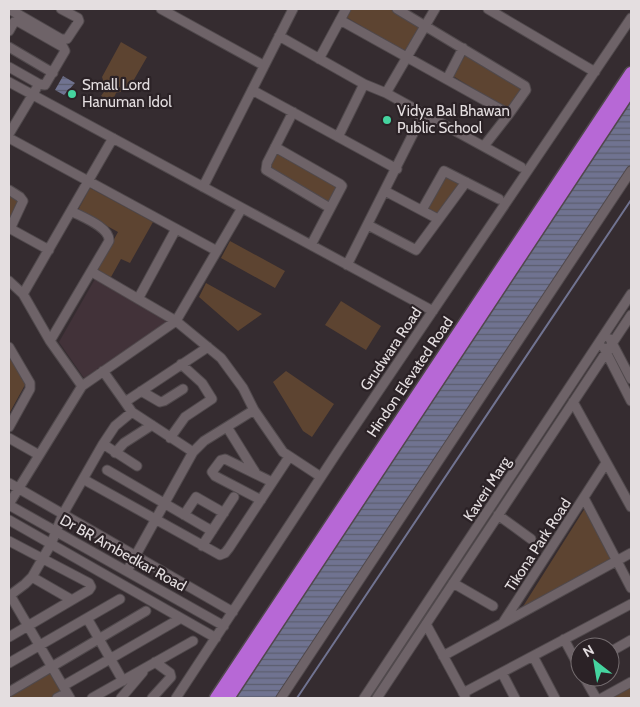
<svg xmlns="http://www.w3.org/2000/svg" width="640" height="707" viewBox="0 0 640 707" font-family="Cabin,sans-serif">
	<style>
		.built { fill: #423239 }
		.park { fill: #5d4431 }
		.water { fill: url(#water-rules) }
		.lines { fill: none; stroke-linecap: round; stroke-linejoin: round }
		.stream { stroke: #707391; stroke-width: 2 }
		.minor-casing { stroke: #50494c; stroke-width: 11 }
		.highway-casing { stroke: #50494c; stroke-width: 15 }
		.minor { stroke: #6e6368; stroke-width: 9 }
		.highway { stroke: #b768d6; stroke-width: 12 }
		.poi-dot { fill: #45d49f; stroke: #2b2226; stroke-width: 2 }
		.labels { text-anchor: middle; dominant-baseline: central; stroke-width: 4.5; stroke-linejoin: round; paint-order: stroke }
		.poi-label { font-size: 15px; fill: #e4dee0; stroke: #2b2226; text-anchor: start }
		.street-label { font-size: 15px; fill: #e4dee0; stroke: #2b2226 }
	</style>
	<defs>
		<pattern id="water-rules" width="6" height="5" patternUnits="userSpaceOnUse" patternTransform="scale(1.25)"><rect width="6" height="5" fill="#707391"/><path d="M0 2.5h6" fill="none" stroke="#5c5d6e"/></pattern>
	</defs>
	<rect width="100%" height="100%" fill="#352c30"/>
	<!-- built -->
	<path class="built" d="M 95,279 L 169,321 L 84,378 L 59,342 Z"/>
	<!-- park -->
	<path class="park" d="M 351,9 L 390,9 L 420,27 L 405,52 L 346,17 Z
		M 121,42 L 147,57 L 128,90 L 116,93 L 112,102 L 101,96 L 106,89 L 102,77 Z
		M 466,54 L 521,88 L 508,110 L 453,76 Z
		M 277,151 L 339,186 L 329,203 L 267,168 Z
		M 445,174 L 461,183 L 439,215 L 426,208 Z
		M 90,188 L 153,222 L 130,263 L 121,259 L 111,277 L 97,270 L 118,232 L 78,210 Z
		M 9,193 L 22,200 L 9,223 Z
		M 230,241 L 285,271 L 275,288 L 221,258 Z
		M 206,283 L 262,314 L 238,331 L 199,297 Z
		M 341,301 L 381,326 L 366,350 L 325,325 Z
		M 9,356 L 26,383 L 9,414 Z
		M 286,371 L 334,404 L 312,437 L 303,431 L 273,382 Z
		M 585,508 L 612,560 L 522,608 Z
		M 51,672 L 62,691 L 50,698 L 9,698 L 9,696 Z
		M 631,687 L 631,698 L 611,698 Z"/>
	<!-- water -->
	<path class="water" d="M 63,76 L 75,83 L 64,95 L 55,90 Z
		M 631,95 L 631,164 L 275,698 L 228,698 Z"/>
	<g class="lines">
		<!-- stream -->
		<path class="stream" d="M 297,698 L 631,200"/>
		<!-- minor casing -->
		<g class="minor-casing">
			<path id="minor" d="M 9,9 L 61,39 L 67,39 L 79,21 L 78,18 L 61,9
				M 161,9 L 263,65
				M 488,9 L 595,72
				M 340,20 L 509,114 L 526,90 L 525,86 L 397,9
				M 9,31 L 14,22 L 19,22 L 63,47 L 65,51 L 45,85 L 39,84 L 9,67
				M 279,36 L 364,84 L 386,93 L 521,167
				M 9,47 L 53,73
				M 319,59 L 346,9
				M 447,79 L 463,48
				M 9,82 L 433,311
				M 252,90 L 397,169
				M 386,93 L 435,9
				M 293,112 L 267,163 L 266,170 L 330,208
				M 9,134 L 36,89
				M 338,137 L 364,84
				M 9,138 L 217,251
				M 484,146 L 509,114
				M 275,147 L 340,184 L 342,186 L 311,245
				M 203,187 L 293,9
				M 9,190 L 20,197 L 23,201 L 10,229
				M 385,191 L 438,219
				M 422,210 L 444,171 L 499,199
				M 368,225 L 416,250 L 466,182
				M 9,228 L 49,250
				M 347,265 L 423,114
				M 92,272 L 176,321 L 221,358 L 243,388 L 254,410 L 283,452 L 321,477
				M 9,281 L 23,294 L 50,341 L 82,386
				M 23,294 L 113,138
				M 138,299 L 176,229
				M 610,339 L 631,379
				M 50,341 L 109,241 C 110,227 82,217 71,211
				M 9,347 L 30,383 L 30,389 L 9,427
				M 604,348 L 631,401
				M 103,371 L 125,402
				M 141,391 L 160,402 L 164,401 L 183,389
				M 573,402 L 631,507
				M 227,427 L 255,472
				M 9,438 L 39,455
				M 170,438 L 185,417 L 212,399 L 202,383 L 181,364
				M 103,444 L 137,466
				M 193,452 L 132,412 L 125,402 L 208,347
				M 115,453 L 124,443 L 152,425
				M 107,470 L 212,531
				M 83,479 L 220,555 L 225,553 L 229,548 L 289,457
				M 9,483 L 233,612
				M 584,498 L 631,588
				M 261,500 L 215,476 L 212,472 L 221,460 L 225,459 L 272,482
				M 9,504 L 82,386 L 176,321 L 242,208
				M 9,505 L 224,626
				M 184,515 L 196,497 L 224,513
				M 498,515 L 531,539
				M 9,520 L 216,638
				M 9,541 L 89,583 L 91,587 L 89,590 L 9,637
				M 202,546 L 234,497
				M 127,571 L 193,452 L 204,441 L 254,410
				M 32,577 L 72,600
				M 453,583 L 493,606
				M 10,595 L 70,698
				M 9,596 L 25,584 L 32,577 L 51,544 L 63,514 L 103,444 L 115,426 L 132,412
				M 87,618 L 123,681
				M 504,621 L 606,463
				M 426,624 L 465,696
				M 564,639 L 580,669
				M 610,652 L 631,640
				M 443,656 L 631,553
				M 533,656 L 555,698
				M 9,663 L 120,599
				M 502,673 L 515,698
				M 584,677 L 596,698
				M 63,686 L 181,618
				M 9,692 L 146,611
				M 463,693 L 631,604
				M 57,698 L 67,693
				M 92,698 L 193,641
				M 121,698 L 143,672
				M 152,698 L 171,677 L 170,673 L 155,662
				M 176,698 L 338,451 L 631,18
				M 281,698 L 631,171
				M 364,698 L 631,294
				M 377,698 L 631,315
				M 602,698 L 631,682"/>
		</g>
		<!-- highway casing -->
		<g class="highway-casing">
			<path id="highway" d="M 216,698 L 631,73
				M 228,698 L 631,89"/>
		</g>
		<!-- minor -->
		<use href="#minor" class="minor"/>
		<!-- highway -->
		<use href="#highway" class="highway"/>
	</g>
	<!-- markers -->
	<g class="poi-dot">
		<circle cx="72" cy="94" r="5"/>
		<circle cx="387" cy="120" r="5"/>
	</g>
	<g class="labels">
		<!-- poi labels -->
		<g class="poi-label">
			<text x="82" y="85">Small Lord<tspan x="82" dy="17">Hanuman Idol</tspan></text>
			<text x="397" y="111">Vidya Bal Bhawan<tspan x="397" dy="17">Public School</tspan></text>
		</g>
		<!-- street labels -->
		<g class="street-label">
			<text transform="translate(391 349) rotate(-56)">Grudwara Road</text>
			<text transform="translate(410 377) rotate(-56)">Hindon Elevated Road</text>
			<text transform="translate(487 489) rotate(-57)">Kaveri Marg</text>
			<text transform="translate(538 545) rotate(-57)">Tikona Park Road</text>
			<text transform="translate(123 553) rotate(29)">Dr BR Ambedkar Road</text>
		</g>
	</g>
	<!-- border -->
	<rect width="640" height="707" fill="none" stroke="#e4dee0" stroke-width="20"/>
	<!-- north arrow -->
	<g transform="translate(595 662) rotate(329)"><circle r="24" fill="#2b2226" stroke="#756d70"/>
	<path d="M0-4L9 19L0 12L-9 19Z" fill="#45d49f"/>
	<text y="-8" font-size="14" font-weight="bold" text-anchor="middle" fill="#e4dee0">N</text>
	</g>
</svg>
